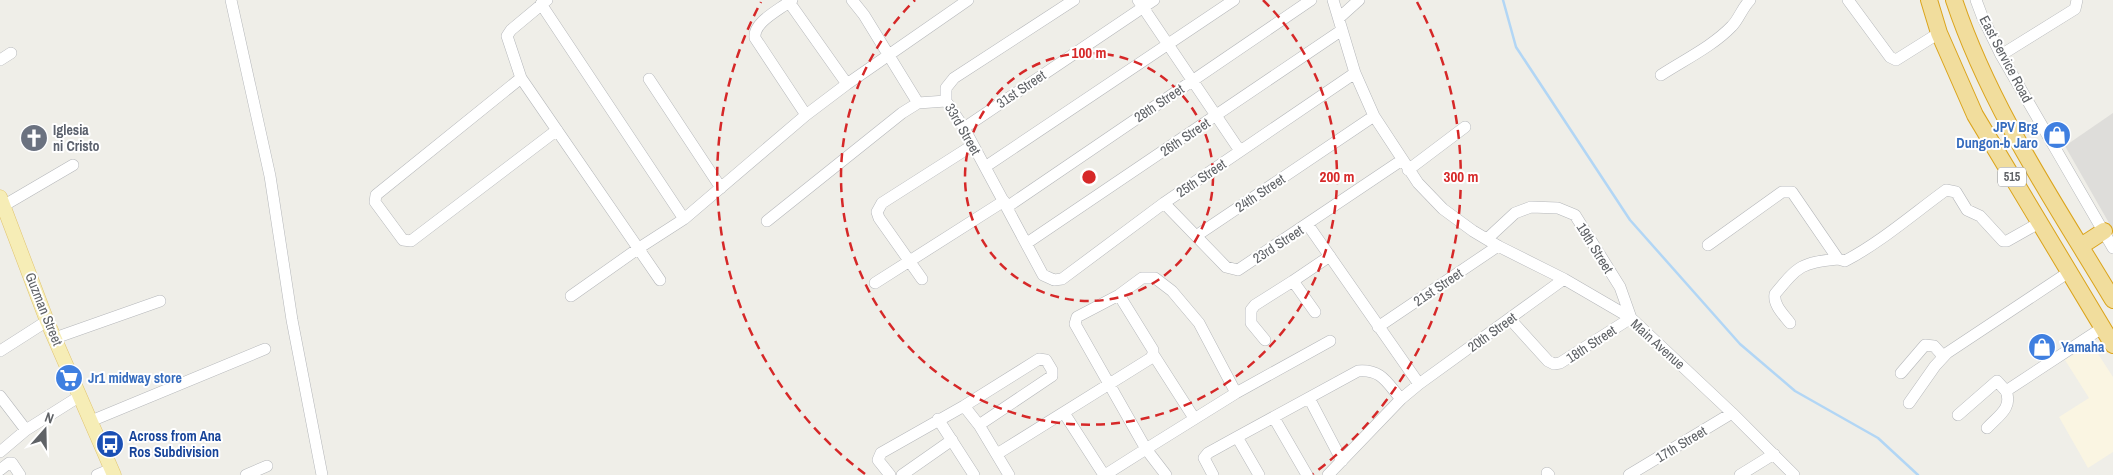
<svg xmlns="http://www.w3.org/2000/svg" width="2113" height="475" viewBox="0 0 2113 475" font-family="'Archivo Narrow',sans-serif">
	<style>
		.commercial { fill: #faf5e2 }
		.industrial { fill: #deddda }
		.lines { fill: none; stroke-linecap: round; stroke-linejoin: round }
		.stream { stroke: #b2d6f5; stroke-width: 2.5 }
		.minor-casing { stroke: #b5b7ba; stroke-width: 12 }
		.major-casing { stroke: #e1c46f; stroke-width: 15 }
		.highway-casing { stroke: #dba41c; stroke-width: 18 }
		.minor { stroke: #fff; stroke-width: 11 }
		.major { stroke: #f6edb6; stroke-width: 14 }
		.highway { stroke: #f1dd9d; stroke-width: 16 }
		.ring { fill: none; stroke: #d62828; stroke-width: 2.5; stroke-dasharray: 9 6 }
		.labels { text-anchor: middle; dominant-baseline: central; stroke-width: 4; stroke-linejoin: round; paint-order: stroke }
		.shield { fill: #fff; stroke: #8f9194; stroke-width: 1 }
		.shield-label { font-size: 12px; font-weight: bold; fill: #5f6266 }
		.street-label { font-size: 14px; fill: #5f6266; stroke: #fff }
		.shop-label { font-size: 14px; font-weight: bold; fill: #366cbe; stroke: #fff; text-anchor: start }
		.worship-label { font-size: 14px; font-weight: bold; fill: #5b616d; stroke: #fff; text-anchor: start }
		.transit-label { font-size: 14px; font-weight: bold; fill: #164399; stroke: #fff; text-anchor: start }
		.centre { fill: #d62828; stroke: #fff; stroke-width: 2.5 }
		.ring-label { font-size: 15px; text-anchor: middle; font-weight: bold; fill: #d62828; stroke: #fff; stroke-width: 4; stroke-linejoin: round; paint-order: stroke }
	</style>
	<rect width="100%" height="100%" fill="#efeee8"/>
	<!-- commercial -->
	<path class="commercial" d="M 2091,343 L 2113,377 L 2113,452 L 2088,468 L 2059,417 L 2089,398 L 2065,360 Z"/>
	<!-- industrial -->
	<path class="industrial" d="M 2113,113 L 2113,230 L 2065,146 Z"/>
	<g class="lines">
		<!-- stream -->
		<path class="stream" d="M 1503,0 L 1516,47 L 1630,220 L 1740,344 L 1795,391 L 1878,438 L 1918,475"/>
		<!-- minor casing -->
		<g class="minor-casing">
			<path id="minor" d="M 231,0 L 270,176 L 292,320 L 322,475
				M 547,0 L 511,30 L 507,36 L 521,78 L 660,280
				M 792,0 L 789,2 L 847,84
				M 852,0 L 864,15 L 918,103
				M 1074,0 L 954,78 L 946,88 L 946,101 L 964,128 L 1043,275 L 1054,280 L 1062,279 L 1164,203 L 1355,73
				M 1138,0 L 1240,151
				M 1333,0 L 1355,73 L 1374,116 L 1418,183 L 1443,209 L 1473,231 L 1498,246 L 1564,279 L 1631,318 L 1732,413 L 1794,475
				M 1848,0 L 1890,57 L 1896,60 L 1939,33
				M 1976,0 L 1982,16 L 2001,55 L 2113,248
				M 789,2 C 777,11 753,23 755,38 L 806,115
				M 541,4 L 684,219
				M 1339,18 L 1359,0
				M 2001,55 L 2075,9 L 2077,0
				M 0,60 L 11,53
				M 1661,75 C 1684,60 1713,46 1732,26 C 1739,19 1742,8 1750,0
				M 521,78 L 376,195 L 375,202 L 403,240 L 411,241 L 557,130
				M 649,79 L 721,188
				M 964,128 L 1154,0
				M 985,167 L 1234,0
				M 1408,170 L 1465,127
				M 1164,203 L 1226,267 L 1238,270 L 1402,160
				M 3,206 L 73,165
				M 1007,207 L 1311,0
				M 767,221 L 902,113 L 918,103 L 946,101
				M 1308,225 L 1419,384
				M 1196,236 L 1374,116
				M 1487,239 L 1515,213 L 1531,207 L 1558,208 L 1575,215 L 1620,287 L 1631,318 L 1560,363 L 1554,364 L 1548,361 L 1510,319
				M 1027,243 L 1342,30
				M 1708,245 L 1782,192 L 1792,192 L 1838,259 L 1845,261 C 1881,242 1913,214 1946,190 L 1956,192 L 1967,210 L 1980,216 L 2003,241 L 2007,241 L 2039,223
				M 922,279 L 879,218 L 877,212 L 882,203 L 973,145
				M 1293,281 L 1330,256
				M 875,283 L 1004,201
				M 571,296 L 639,248 L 684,219 L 806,115 L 847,84 L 968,0
				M 1790,323 C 1784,315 1773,305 1775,294 C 1799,265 1801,263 1838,259
				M 1378,327 L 1498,246
				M 55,338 L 160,301
				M 1265,340 L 1251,323 L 1251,310 L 1255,305 L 1293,281 L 1315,312
				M 0,351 L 47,321
				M 1153,354 L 1194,418
				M 1901,373 L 1925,345 L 1934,346 L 1943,356
				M 0,396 L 26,430
				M 1309,398 L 1342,461
				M 1909,403 L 1935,366 L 1947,353 L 2069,272
				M 964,406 L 979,425 L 1009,475
				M 1064,413 L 1104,475
				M 1958,415 L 1997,381 L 2006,391
				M 1274,418 L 1307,475
				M 938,419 L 974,475
				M 91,421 L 265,349
				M 1987,428 C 1998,416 2013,408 2006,391 L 2102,328
				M 1237,437 L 1358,371 C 1382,369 1387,383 1401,399
				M 0,452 L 26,430 L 80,396
				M 997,454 L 1151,358 L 1153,354 L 1153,350 L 1119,295
				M 0,470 L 9,463 L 12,463 L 20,475
				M 1547,473 L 1549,475
				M 97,475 L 111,469
				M 246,475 L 267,466
				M 890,475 L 878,460 L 881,453 L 964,406 L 1039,359 L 1046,360 L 1052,370 L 1052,376 L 979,425
				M 902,475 L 952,440
				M 1105,475 L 1146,449 L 1075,324 L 1077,317 L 1119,295 L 1142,278 L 1155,278 L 1172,291 L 1199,323 L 1236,393
				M 1166,475 L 1146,449 L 1236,393 L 1330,341
				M 1213,475 L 1204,458 L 1208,453 L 1237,437 L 1259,475
				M 1328,475 L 1401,399 L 1419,384 L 1564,279
				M 1629,475 L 1732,413
				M 1740,475 L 1774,454"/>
		</g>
		<!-- major casing -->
		<g class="major-casing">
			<path id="major" d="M 0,197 L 47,321 L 114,475"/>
		</g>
		<!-- highway casing -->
		<g class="highway-casing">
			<path id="highway" d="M 1929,0 L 1939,33 L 1975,115 L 2113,345
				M 1954,0 C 1990,108 2055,203 2113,300
				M 2081,246 L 2104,231"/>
		</g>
		<!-- minor -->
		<use href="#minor" class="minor"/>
		<!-- major -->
		<use href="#major" class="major"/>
		<!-- highway -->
		<use href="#highway" class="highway"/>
	</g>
	<!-- distance rings -->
	<g class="ring">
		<circle cx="1089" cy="177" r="124"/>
		<path d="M1263 0A248 248 0 1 1 915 0"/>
		<path d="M865 474A372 372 0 0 1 761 2M1417 2A372 372 0 0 1 1313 474"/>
	</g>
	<!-- icons -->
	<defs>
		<g id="shop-disc" transform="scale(1.4375)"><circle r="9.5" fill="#3f7fe0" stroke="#fff"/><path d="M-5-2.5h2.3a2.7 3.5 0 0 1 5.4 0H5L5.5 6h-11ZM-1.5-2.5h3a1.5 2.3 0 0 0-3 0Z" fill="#fff"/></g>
		<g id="church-disc" transform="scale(1.4375)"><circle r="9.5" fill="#6b7280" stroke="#fff"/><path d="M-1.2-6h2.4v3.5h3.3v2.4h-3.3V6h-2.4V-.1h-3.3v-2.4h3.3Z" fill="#fff"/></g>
		<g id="supermarket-disc" transform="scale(1.4375)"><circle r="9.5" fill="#3f7fe0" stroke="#fff"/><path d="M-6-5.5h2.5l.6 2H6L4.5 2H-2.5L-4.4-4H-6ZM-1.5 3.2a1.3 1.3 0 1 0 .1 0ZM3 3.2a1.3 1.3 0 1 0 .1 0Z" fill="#fff"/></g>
		<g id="bus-disc" transform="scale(1.4375)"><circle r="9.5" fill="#1a4fb4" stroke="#fff"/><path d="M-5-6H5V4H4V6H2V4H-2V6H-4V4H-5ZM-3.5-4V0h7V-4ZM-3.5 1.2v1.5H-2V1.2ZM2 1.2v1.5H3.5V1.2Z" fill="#fff"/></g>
	</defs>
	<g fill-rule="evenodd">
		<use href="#shop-disc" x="2057" y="135"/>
		<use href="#church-disc" x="34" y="138"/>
		<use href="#shop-disc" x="2042" y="347"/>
		<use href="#supermarket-disc" x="69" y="378"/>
		<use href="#bus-disc" x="110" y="444"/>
	</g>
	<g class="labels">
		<!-- shield labels -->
		<rect class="shield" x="1998" y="167.5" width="28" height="19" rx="4"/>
		<g class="shield-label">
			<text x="2012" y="177">515</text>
		</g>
		<!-- street labels -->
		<g class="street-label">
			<text transform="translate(2006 59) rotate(62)">East Service Road</text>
			<text transform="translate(1021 89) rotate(-34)">31st Street</text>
			<text transform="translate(1159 103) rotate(-34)">28th Street</text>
			<text transform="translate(963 129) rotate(60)">33rd Street</text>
			<text transform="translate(1185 137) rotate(-34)">26th Street</text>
			<text transform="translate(1201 178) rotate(-34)">25th Street</text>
			<text transform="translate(1260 193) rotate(-34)">24th Street</text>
			<text transform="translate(1278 244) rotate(-33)">23rd Street</text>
			<text transform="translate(1595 248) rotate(58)">19th Street</text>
			<text transform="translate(1438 287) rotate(-34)">21st Street</text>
			<text transform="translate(44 309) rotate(68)">Guzman Street</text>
			<text transform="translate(1492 332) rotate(-36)">20th Street</text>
			<text transform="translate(1591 344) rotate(-33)">18th Street</text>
			<text transform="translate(1658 344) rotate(42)">Main Avenue</text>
			<text transform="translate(1681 444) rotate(-31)">17th Street</text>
		</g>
		<!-- shop labels -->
		<g class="shop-label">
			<text x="2038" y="127" text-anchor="end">JPV Brg<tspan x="2038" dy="16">Dungon-b Jaro</tspan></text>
			<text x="2061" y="347">Yamaha</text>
			<text x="88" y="378">Jr1 midway store</text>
		</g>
		<!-- worship labels -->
		<g class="worship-label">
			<text x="53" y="130">Iglesia<tspan x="53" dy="16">ni Cristo</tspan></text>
		</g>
		<!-- transit labels -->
		<g class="transit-label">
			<text x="129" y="436">Across from Ana<tspan x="129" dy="16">Ros Subdivision</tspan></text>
		</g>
	</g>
	<circle cx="1089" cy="177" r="8" class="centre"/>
	<g class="ring-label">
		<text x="1089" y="58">100 m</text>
		<text x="1337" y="182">200 m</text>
		<text x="1461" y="182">300 m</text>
	</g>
	<!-- north arrow -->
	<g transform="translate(45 430) rotate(20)" stroke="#ffffff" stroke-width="4" paint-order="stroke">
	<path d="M0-4L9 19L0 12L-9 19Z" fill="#5f6266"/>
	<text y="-8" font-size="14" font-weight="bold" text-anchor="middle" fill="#5f6266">N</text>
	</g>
</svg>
